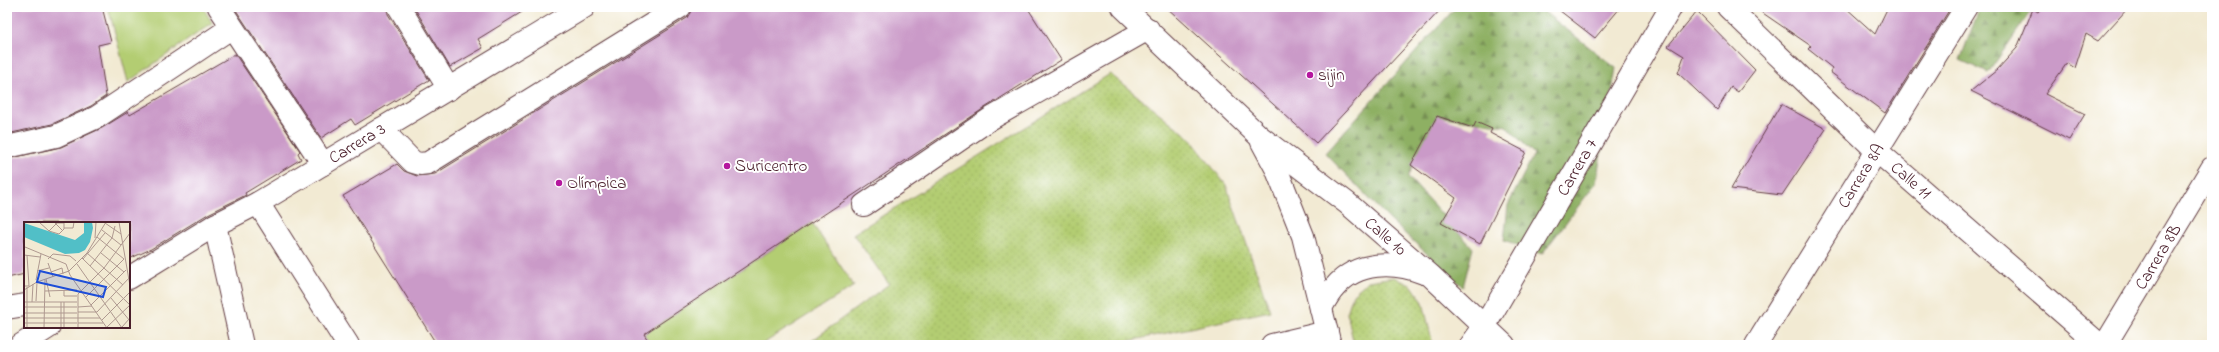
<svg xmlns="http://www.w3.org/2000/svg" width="2219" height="352" viewBox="0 0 2219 352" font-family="'Indie Flower',sans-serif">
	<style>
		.green { fill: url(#green-dots); stroke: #7e764e }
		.forest { fill: url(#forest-firs); stroke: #6c6848 }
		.pitch { fill: #b3cd72; stroke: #7e764e }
		.building { fill: #ca9ac8 }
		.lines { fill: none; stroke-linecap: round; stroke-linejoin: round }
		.minor-casing { stroke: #633d44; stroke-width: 24 }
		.minor { stroke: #fff; stroke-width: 22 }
		.poi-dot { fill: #b5179e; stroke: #fff; stroke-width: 1.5 }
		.labels { text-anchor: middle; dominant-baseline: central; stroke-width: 4; stroke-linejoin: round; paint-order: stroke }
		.poi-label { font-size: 17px; fill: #4a1f2b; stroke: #fff; text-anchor: start }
		.street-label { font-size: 17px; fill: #4a1f2b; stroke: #fff }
		.inset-road { fill: none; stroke: #af9990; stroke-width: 1 }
		.view { fill: #1d4ed8; fill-opacity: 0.15; stroke: #1d4ed8; stroke-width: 2 }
		.inset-edge { fill: none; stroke: #4a1f2b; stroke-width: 2 }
	</style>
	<defs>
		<pattern id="green-dots" width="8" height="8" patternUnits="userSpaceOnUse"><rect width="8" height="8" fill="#b3cd72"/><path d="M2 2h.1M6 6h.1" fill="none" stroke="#9bb063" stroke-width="1.8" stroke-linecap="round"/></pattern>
		<pattern id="forest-firs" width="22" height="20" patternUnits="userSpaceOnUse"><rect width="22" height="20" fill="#8eb064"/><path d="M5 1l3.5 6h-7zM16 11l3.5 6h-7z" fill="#768f53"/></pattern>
	</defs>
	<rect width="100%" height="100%" fill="#fff"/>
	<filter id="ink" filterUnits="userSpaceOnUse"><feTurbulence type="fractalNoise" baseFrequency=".025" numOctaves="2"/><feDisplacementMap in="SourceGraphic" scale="8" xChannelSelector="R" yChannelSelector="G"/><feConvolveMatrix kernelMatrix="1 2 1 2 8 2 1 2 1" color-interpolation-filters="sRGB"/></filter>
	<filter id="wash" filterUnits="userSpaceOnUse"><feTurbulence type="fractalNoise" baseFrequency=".012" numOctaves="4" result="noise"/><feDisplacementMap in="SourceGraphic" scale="16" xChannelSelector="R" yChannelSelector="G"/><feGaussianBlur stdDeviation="0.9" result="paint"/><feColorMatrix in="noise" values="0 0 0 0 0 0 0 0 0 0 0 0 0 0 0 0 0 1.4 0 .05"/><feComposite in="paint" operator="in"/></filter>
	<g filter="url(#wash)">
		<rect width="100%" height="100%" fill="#f2ead3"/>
		<!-- green -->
		<path class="green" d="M 1110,74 L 1189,137 L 1226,185 L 1270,311 L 1110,345 L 806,345 L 889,284 L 853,234 Z
			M 1394,277 L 1412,286 L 1423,302 L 1433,345 L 1354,345 L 1347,313 L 1353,294 L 1368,281 Z"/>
		<!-- forest -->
		<path class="forest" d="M 1456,7 L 1538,7 L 1616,68 L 1596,183 L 1542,254 L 1504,240 L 1508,205 L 1534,154 L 1506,126 L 1437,116 L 1408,177 L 1473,248 L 1463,287 L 1390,220 L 1325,153 Z
			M 1980,7 L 2034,7 L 1988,73 L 1960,60 Z"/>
		<!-- pitch -->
		<path class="pitch" d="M 108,7 L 203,7 L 212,23 L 128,82 Z
			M 812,223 L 854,286 L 761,345 L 651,345 L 644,334 Z"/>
		<g id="blocks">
			<!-- building -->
			<path class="building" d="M 7,7 L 102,7 L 111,42 L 98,45 L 106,96 L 91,106 L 52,124 L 7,134 Z
				M 234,7 L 387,7 L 388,14 L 429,80 L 355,125 L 351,119 L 321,138 Z
				M 414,7 L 530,7 L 478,39 L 483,48 L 450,67 Z
				M 692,7 L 1027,7 L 1061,60 L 983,109 L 644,334 L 651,345 L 437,345 L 343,196 L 397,164 L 404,171 L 417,176 L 435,174 L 687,18 Z
				M 1166,7 L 1443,7 L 1316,143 Z
				M 1555,7 L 1621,7 L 1595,38 Z
				M 1754,7 L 1845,7 L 1875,34 L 1888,7 L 1951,7 L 1885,113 L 1830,72 L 1832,68 L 1808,49 L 1811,46 Z
				M 2042,7 L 2129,7 L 2098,41 L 2086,34 L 2075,68 L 2067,63 L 2045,94 L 2085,114 L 2069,140 L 1971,91 L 1997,70 L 2017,48 L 2033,9 L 2038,12 Z
				M 1697,11 L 1755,70 L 1738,92 L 1731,87 L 1717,110 L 1678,73 L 1684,56 L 1668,46 Z
				M 235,54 L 300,151 L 298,153 L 301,159 L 245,193 L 246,195 L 208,214 L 151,249 L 129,259 L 129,223 L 25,223 L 25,274 L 7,278 L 7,159 L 61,147 L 102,128 L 128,112 L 130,115 Z
				M 1781,104 L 1826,129 L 1782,195 L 1731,189 Z
				M 1437,116 L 1473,128 L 1476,122 L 1492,129 L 1490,133 L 1526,152 L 1480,244 L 1441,223 L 1456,198 L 1411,165 Z"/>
		</g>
	</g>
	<g filter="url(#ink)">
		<use href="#blocks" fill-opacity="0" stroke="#633d44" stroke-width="1"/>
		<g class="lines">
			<!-- minor casing -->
			<g class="minor-casing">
				<g id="minor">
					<path d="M 219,7 L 323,164"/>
					<path d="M 399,7 L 449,89"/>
					<path id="s1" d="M 1123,7 L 1259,136 L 1347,203 L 1430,275 L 1504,345"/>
					<path id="s2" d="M 1728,7 L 1877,151 L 2100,345"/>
					<path d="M 381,129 L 413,162 L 420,164 L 428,163 L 680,7"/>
					<path d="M 1262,142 L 1276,168 L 1303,236 L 1330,345"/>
					<path d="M 7,147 L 56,136 L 97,117 L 231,28"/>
					<path d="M 258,203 L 348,345"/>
					<path d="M 864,205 L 990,119 L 1148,29"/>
					<path d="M 215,225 L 242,345"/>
					<path id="s3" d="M 129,278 L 215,225 L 258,203 L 584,7"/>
					<path d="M 7,308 L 25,305"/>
					<path d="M 1321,308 C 1325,301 1329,293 1335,287 C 1357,261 1394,261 1424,273"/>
					<path d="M 21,345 L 49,327"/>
					<path d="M 1272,345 L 1327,332"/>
					<path id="s4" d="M 1471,345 L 1484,327 L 1671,7"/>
					<path id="s5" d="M 1756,345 L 1966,7"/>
					<path id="s6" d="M 2105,345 L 2212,168"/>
				</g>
			</g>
			<!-- minor -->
			<use href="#minor" class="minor"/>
		</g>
	</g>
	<!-- markers -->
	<g class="poi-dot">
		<circle cx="1310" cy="75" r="4"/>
		<circle cx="727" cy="166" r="4"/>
		<circle cx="559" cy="183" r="4"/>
	</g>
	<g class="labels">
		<!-- poi labels -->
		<g class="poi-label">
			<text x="1318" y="75">sijin</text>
			<text x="735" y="166">Suricentro</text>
			<text x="567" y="183">Olímpica</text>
		</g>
		<!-- street labels -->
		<g class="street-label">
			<text stroke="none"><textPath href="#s3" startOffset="265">Carrera 3</textPath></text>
			<text stroke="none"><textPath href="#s4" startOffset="207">Carrera 7</textPath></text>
			<text stroke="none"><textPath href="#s5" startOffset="199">Carrera 8A</textPath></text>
			<text stroke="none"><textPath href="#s2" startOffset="252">Calle 11</textPath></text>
			<text stroke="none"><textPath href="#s1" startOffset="349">Calle 10</textPath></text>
			<text stroke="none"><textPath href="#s6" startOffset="103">Carrera 8B</textPath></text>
		</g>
	</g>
	<!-- overview -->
	<g transform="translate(24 222)">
		<rect width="106" height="106" fill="#f2ead3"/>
		<path d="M 60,0 L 68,0 L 69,6 L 66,20 L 61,28 L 55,31 L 41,32 L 0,15 L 0,1 L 51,18 L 60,11 Z" fill="#51bfc7"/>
		<path class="inset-road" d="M 15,0 L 25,9 L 35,12 L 40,7 L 40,0M 30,0 L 39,9M 95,0 L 106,64M 81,1 L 97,12M 40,6 L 49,6 L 50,0M 78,8 L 97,23M 25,9 L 33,1 L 40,1M 71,16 L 72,0M 1,25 L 42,42 L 46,53 L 83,106M 63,31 L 99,63M 77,31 L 100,50M 0,33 L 16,35M 58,36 L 106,83M 24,37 L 29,32 L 46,34 L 52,39M 59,37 L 81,11M 24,41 L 29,55M 53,42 L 98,106M 66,44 L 88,16 L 91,4M 13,49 L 25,46M 27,50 L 38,46 L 39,52M 22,57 L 26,75M 12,58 L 17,32M 0,64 L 5,64 L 3,33M 0,68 L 13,60 L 45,49 L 63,31 L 82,0M 40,68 L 40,74 L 53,74M 21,69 L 53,68M 62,75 L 100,37 L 73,15M 87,76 L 106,99M 12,79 L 13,60M 0,80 L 53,80M 8,80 L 9,62M 67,83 L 102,48M 0,85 L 53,85M 54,85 L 68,84M 54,90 L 73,90 L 106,55M 0,91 L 53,91M 0,96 L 76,96M 78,98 L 106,70M 0,101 L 53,101M 54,101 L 79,101M 83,105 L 106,83M 98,105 L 106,96M 3,106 L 3,65M 20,106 L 21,58M 37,106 L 37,80M 40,106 L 40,80M 54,106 L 54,72 L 80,46 L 106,11"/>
		<path class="view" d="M 16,49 L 82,65 L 79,75 L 13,60 Z"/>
		<rect width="106" height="106" class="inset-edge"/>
	</g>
	<!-- margin -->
	<rect width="2219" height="352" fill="none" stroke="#fff" stroke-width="24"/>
</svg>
